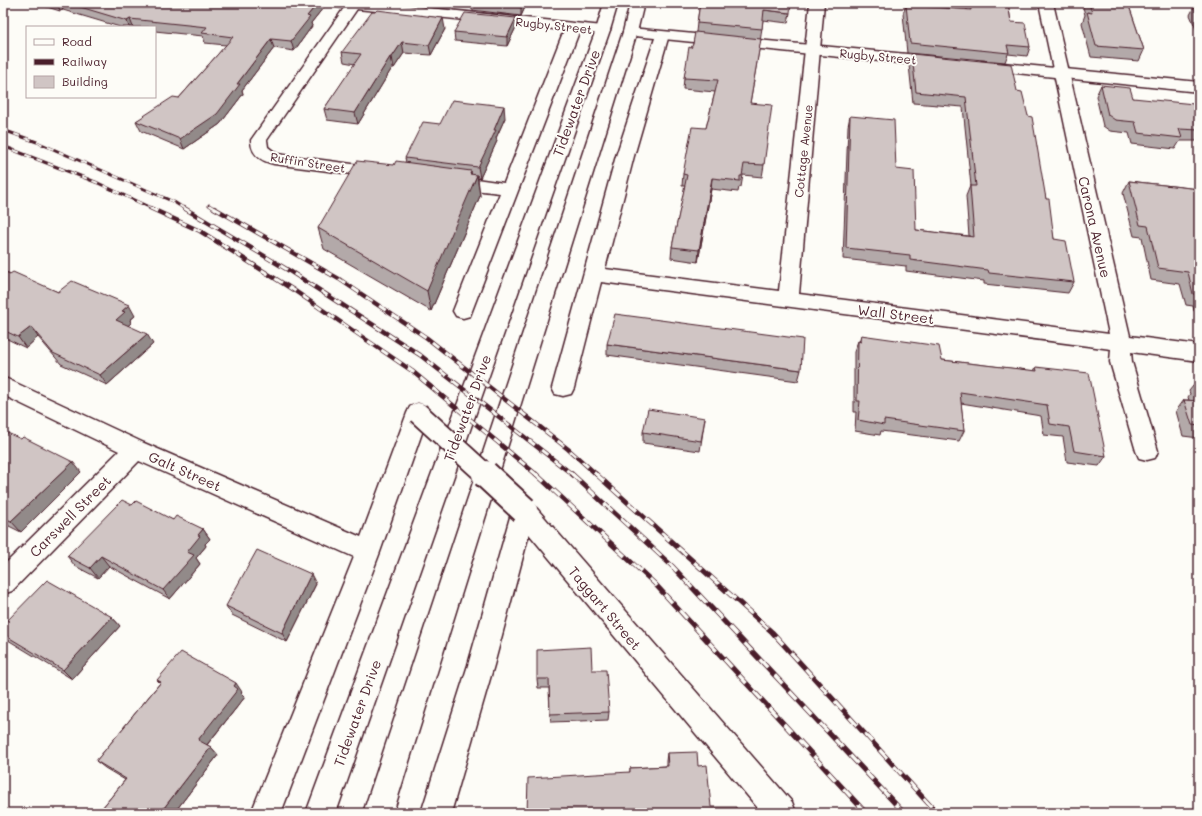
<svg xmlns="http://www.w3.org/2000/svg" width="1202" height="816" viewBox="0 0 1202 816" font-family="Mali,sans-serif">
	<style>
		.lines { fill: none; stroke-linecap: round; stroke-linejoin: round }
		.street-casing { stroke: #4a1f2b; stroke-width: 3 }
		.secondary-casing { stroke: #4a1f2b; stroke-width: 3 }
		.highway-casing { stroke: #4a1f2b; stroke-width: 3 }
		.street { fill: #fdfcf7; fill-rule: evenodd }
		.secondary { fill: #fdfcf7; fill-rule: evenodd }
		.highway { fill: #fdfcf7; fill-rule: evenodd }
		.rail-far2-casing { stroke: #4a1f2b; stroke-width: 3 }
		.rail-far1-casing { stroke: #4a1f2b; stroke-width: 4.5 }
		.rail-casing { stroke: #4a1f2b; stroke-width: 5 }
		.rail-far2 { stroke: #fdfcf7; stroke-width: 2; stroke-dasharray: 6; stroke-linecap: butt }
		.rail-far1 { stroke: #fdfcf7; stroke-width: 3; stroke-dasharray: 8; stroke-linecap: butt }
		.rail { stroke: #fdfcf7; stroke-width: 3.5; stroke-dasharray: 11; stroke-linecap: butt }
		.street-bridge-far1-casing { stroke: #4a1f2b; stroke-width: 24; stroke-linecap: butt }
		.street-bridge-casing { stroke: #4a1f2b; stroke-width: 30; stroke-linecap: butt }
		.street-bridge-far1 { stroke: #fdfcf7; stroke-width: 20 }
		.street-bridge { stroke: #fdfcf7; stroke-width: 26 }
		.wall { fill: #b3a9a9; stroke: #4a1f2b }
		.shaded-wall { fill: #928a89; stroke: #4a1f2b }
		.building { fill: #d0c5c4; stroke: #4a1f2b }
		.labels { text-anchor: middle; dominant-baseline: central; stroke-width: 4; stroke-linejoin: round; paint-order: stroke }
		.far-street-label { font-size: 12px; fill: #4a1f2b; stroke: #fdfcf7 }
		.street-label { font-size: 14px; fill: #4a1f2b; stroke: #fdfcf7 }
	</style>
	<rect width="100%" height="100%" fill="#fdfcf7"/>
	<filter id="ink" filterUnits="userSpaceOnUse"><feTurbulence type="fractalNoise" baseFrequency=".025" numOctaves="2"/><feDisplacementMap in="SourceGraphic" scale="8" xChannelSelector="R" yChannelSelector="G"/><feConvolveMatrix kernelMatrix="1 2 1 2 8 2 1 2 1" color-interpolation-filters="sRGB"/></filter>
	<g filter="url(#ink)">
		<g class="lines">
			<!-- street casing -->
			<g class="street-casing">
				<path id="street" d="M 332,3 L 381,3 L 603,26 L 608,27 L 610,30 L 608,33 L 603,34 L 579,32 L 470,316 L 463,318 L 456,316 L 453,311 L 500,193 L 448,187 L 442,185 L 439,181 L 442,177 L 448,175 L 504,183 L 564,30 L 357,9 L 267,140 L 268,147 L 277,154 L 382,168 L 388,169 L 391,173 L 388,177 L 382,178 L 274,164 C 261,161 251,155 251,140 L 344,8 L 334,6 Z
					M 810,3 L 824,3 L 799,294 L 1109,334 L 1039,3 L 1053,3 L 1130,336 L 1199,345 L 1199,361 L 1131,352 L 1132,362 L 1158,451 L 1155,458 L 1147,460 L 1139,458 L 1136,451 L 1110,362 L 1111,349 L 601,282 L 574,388 L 571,394 L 563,396 L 555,394 L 552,388 L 616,156 L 657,32 L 667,32 L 669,35 L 634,156 L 605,269 L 779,291 Z
					M 3,377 L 144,443 L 361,537 L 407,413 L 410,407 L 418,404 L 426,407 L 429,413 L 380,552 L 281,813 L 251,813 L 354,557 L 139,461 L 12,591 L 3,594 L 3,566 L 119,451 L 3,395 Z
					M 524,500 L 532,503 L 792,802 L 796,813 L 762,813 L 529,534 L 494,665 L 451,813 L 421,813 L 468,665 L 512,510 L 516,503 Z"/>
			</g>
			<!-- secondary casing -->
			<g class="secondary-casing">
				<path id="secondary" d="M 630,28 L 939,57 L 944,59 L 947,62 L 944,65 L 939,67 L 625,35 L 623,32 L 625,29 Z
					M 983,61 L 1199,82 L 1199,92 L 978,69 L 975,66 L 978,63 Z"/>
			</g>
			<!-- highway casing -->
			<g class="highway-casing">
				<path id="highway" d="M 604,3 L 618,3 L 610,30 L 336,813 L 306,813 L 596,30 Z
					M 630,3 L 644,3 L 637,32 L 393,813 L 363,813 L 623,32 Z"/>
			</g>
			<!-- street -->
			<use href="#street" class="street"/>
			<!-- secondary -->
			<use href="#secondary" class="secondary"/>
			<!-- highway -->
			<use href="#highway" class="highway"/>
			<!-- rail-far2 casing -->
			<g class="rail-far2-casing">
				<path id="rail-far2" d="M 3,130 L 37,142 L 174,202 L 185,209
					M 3,146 L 98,183 L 153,209
					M 209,205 L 215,209"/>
			</g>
			<!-- rail-far1 casing -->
			<g class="rail-far1-casing">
				<path id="rail-far1" d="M 150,208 L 200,231 L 295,291 L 412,371 L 537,475
					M 184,208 L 288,270 L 420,355 L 573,475
					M 214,208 L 339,279 L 427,338 L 568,449 L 597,475"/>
			</g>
			<!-- rail casing -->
			<g class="rail-casing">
				<path id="rail" d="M 536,474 L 655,584 L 866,813
					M 572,474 L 672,566 L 904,813
					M 596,474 L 772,632 L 937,813"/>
			</g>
			<!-- rail-far2 -->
			<use href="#rail-far2" class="rail-far2"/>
			<!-- rail-far1 -->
			<use href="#rail-far1" class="rail-far1"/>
			<!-- rail -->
			<use href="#rail" class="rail"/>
			<!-- street-bridge-far1 casing -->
			<g class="street-bridge-far1-casing">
				<path id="street-bridge-far1" d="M 418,413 L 486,475"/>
			</g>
			<!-- street-bridge casing -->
			<g class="street-bridge-casing">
				<path id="street-bridge" d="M 485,474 L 524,510"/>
			</g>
			<!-- street-bridge-far1 -->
			<use href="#street-bridge-far1" class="street-bridge-far1"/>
			<!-- street-bridge -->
			<use href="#street-bridge" class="street-bridge"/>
		</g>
		<!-- wall -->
		<path class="wall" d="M 34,3 L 327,3 L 311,23 L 312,26 L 294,51 L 274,48 L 242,90 L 243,94 L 220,124 L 184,149 L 141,131 L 136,121 L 179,98 L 226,45 L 205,43 L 203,36 L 155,31 L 155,27 L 120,27 L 63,10 L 60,11 Z
			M 471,3 L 527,3 L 521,16 L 472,10 Z
			M 700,3 L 790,13 L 788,23 L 763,20 L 759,50 L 750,103 L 764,165 L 762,177 L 743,175 L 741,187 L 739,187 L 738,192 L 711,189 L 698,262 L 671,258 L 672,247 L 685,186 L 682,186 L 683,174 L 706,128 L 715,92 L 683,89 L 684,78 L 696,32 L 697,23 Z
			M 966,3 L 1008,3 L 1011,22 L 1030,47 L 1027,56 L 1008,54 L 1005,62 L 907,53 L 903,14 L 906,5 L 967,10 Z
			M 1082,3 L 1128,3 L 1144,50 L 1139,61 L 1091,57 L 1082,23 L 1085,15 Z
			M 1192,3 L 1199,3 L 1199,36 L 1190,15 L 1194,7 Z
			M 516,18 L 516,27 L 507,46 L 455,41 L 454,32 Z
			M 445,29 L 431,55 L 404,53 L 394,68 L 392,68 L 358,124 L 327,120 L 324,109 L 355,64 L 344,62 L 342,52 Z
			M 912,54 L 1017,91 L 1046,199 L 1054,239 L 1074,282 L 1068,293 L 984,284 L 984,281 L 906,271 L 906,266 L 843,259 L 848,126 L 850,116 L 896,169 L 916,230 L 969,236 L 966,196 L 970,186 L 971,186 L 963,107 L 913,103 L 909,65 Z
			M 1101,85 L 1133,98 L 1199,118 L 1199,139 L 1198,141 L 1180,141 L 1175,149 L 1132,144 L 1129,133 L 1110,131 L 1103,126 L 1096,96 Z
			M 505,118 L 496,138 L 497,141 L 480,178 L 478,178 L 480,196 L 431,311 L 324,249 L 318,228 L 394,165 L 406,162 L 405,158 L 440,124 Z
			M 1129,181 L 1199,189 L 1199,312 L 1194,311 L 1193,306 L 1186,305 L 1180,284 L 1151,280 L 1142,237 L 1134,236 L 1123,193 Z
			M 3,271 L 58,292 L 135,316 L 130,320 L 131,323 L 128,326 L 153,344 L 107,385 L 61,364 L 38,337 L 26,348 L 3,337 Z
			M 861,335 L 942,360 L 1034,371 L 1036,367 L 1106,456 L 1099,466 L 1067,462 L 1063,437 L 1044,435 L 1041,416 L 961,403 L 964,431 L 959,441 L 881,431 L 880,435 L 855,431 L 856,412 L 854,412 L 854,352 L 858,341 L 859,342 Z
			M 607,344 L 801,370 L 798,381 L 607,355 Z
			M 1198,380 L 1199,380 L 1199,438 L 1183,436 L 1176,411 L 1184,400 L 1189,400 L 1188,397 L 1190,394 L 1189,391 Z
			M 705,418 L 700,451 L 643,443 L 643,432 Z
			M 3,431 L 81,472 L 21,532 L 3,523 Z
			M 132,505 L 173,520 L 203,529 L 210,539 L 205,544 L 206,546 L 196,558 L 200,564 L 170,599 L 109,566 L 98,578 L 75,566 L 67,556 Z
			M 316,584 L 287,642 L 232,615 L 226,606 Z
			M 112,617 L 120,626 L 72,679 L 8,640 L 3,636 L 3,625 Z
			M 592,670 L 609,712 L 608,720 L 551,722 L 550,714 L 549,688 L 538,688 L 537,679 Z
			M 157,680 L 242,692 L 241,693 L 245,697 L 207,745 L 211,747 L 218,755 L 174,813 L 98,813 L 125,780 L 105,768 L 96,761 L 160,683 Z
			M 667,753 L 698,766 L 527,813 L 630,772 L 630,768 L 666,766 L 666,761 Z"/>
		<!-- shaded-wall -->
		<path class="shaded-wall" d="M 57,3 L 60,3 L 63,10 L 60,11 Z
			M 318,3 L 327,3 L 311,23 L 312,26 L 294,51 L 291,41 L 307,16 Z
			M 522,3 L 527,3 L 521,16 L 521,7 Z
			M 443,18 L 445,29 L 431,55 L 429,45 Z
			M 516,18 L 516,27 L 507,46 L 507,37 Z
			M 130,19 L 133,27 L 129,27 L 127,21 Z
			M 271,39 L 274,48 L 242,90 L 243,94 L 220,124 L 184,149 L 180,139 L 237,84 Z
			M 402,42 L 404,53 L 394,68 L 392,57 Z
			M 390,57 L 392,68 L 358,124 L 355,113 Z
			M 504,106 L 505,118 L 496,138 L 497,141 L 480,178 L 478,167 Z
			M 471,171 L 473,185 L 477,175 L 480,196 L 431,311 L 427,291 Z
			M 712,178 L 711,189 L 698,262 L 699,250 Z
			M 129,305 L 135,316 L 130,320 L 131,323 L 122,331 L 116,320 L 122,311 Z
			M 31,327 L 38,337 L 26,348 L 18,337 Z
			M 147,334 L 153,344 L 107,385 L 100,375 Z
			M 73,462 L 81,472 L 21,532 L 11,521 Z
			M 203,529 L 210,539 L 205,544 L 206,546 L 196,558 L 200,564 L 170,599 L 163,590 L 187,552 L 198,535 Z
			M 101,556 L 109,566 L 98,578 L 90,568 Z
			M 311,574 L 316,584 L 287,642 L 282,633 Z
			M 112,617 L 120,626 L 72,679 L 63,670 Z
			M 236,683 L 242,692 L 241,693 L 245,697 L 205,747 L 198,740 Z
			M 3,721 L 6,723 L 3,726 Z
			M 211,747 L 218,755 L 174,813 L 160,813 Z"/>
		<!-- building -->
		<path class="building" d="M 67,3 L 318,3 L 307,16 L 310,17 L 291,41 L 271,39 L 237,84 L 240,84 L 217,114 L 180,139 L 136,121 L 173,97 L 179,98 L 233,37 L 202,33 L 207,27 L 130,19 L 127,21 Z
			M 485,3 L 522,3 L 521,7 Z
			M 700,3 L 791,3 L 790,13 L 764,10 L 762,29 L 697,23 Z
			M 970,3 L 1008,3 L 1011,22 L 1025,23 L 1030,47 L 1007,45 L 1009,53 L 910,43 L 906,5 L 971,10 Z
			M 1089,3 L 1128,3 L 1144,50 L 1096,46 L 1087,12 L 1092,13 Z
			M 1195,6 L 1199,6 L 1199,15 Z
			M 377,10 L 443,18 L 429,45 L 402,42 L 392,57 L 390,57 L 355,113 L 324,109 L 361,54 L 342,52 L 372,12 L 375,12 Z
			M 465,13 L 516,18 L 507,37 L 454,32 Z
			M 695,32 L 761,39 L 750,103 L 772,105 L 764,165 L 744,164 L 742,176 L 740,176 L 740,181 L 712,178 L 699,250 L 672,247 L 687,175 L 683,174 L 692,127 L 706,128 L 718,80 L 684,78 L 689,47 L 691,48 L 693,44 Z
			M 912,54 L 1011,64 L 1017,91 L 1022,92 L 1028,116 L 1032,117 L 1046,199 L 1049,199 L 1054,239 L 1066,241 L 1074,282 L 989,273 L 988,270 L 910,260 L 910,255 L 846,248 L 850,116 L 894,120 L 896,169 L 914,171 L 916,230 L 974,237 L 970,186 L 976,186 L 966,97 L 916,92 Z
			M 1101,85 L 1130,88 L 1133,98 L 1194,104 L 1199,118 L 1199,130 L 1179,129 L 1182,138 L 1138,133 L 1135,122 L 1115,120 L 1108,115 Z
			M 452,100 L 504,106 L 494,130 L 496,130 L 478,167 L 405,158 L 423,122 L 440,124 Z
			M 357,161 L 394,165 L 396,161 L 471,171 L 470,174 L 477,175 L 427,291 L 318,228 Z
			M 1129,181 L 1199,189 L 1199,294 L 1193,294 L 1188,272 L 1158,268 L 1148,226 L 1140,225 Z
			M 3,271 L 10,274 L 13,272 L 58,292 L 72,281 L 129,305 L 122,311 L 125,312 L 116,320 L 147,334 L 100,375 L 53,353 L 31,327 L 18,337 L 3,330 Z
			M 615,314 L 803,339 L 801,370 L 607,344 Z
			M 861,335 L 939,346 L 942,360 L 1037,371 L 1036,367 L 1089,373 L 1106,456 L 1074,451 L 1069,427 L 1050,424 L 1047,405 L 960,392 L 964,431 L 884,420 L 884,425 L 858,420 L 860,401 L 857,401 L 858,341 L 861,342 Z
			M 1196,386 L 1199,387 L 1199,395 Z
			M 1184,400 L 1199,401 L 1199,426 L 1192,425 Z
			M 648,409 L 705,418 L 701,441 L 643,432 Z
			M 3,431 L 21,439 L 23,437 L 73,462 L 11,521 L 3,517 Z
			M 122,500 L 132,505 L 136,501 L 173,520 L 176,516 L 203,529 L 198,535 L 200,536 L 187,552 L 194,555 L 163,590 L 101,556 L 90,568 L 67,556 Z
			M 257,550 L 311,574 L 282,633 L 226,606 Z
			M 47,580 L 112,617 L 63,670 L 3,634 L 3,625 Z
			M 591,647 L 592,670 L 606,670 L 609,712 L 550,714 L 549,679 L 537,679 L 537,650 Z
			M 181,652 L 236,683 L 234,686 L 238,689 L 198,740 L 211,747 L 160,813 L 98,813 L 126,779 L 96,761 L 161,682 L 157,680 Z
			M 697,752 L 698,766 L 707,765 L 711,807 L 736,807 L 737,813 L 527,813 L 528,778 L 630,772 L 630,768 L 668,766 L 667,753 Z"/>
	</g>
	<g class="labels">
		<!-- far-street labels -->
		<g class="far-street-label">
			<text transform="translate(554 25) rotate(6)">Rugby Street</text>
			<text transform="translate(878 56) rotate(5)">Rugby Street</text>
			<text transform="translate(803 151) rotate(-84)">Cottage Avenue</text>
			<text transform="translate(308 162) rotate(9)">Ruffin Street</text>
		</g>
		<!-- street labels -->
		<g class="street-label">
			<text transform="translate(576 103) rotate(-70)">Tidewater Drive</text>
			<text transform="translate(1095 227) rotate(77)">Carona Avenue</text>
			<text transform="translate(896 314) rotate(7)">Wall Street</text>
			<text transform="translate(467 408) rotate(-70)">Tidewater Drive</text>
			<text transform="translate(185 471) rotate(24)">Galt Street</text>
			<text transform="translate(70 516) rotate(-45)">Carswell Street</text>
			<text transform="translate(605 608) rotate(50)">Taggart Street</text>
			<text transform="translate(357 713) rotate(-70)">Tidewater Drive</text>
		</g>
	</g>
	<!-- margin -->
	<rect width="1202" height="816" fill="none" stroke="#fdfcf7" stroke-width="16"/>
	<rect x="8" y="8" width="1186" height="800" fill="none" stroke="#4a1f2b" stroke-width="1.5" filter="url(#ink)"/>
	<!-- legend -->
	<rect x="26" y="26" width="130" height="72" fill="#fdfcf7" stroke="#b5a4a5"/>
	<rect x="34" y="39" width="20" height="6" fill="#fdfcf7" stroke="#b5a4a5"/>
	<text x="62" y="46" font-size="12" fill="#4a1f2b">Road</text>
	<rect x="34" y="59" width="20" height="6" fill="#4a1f2b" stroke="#b5a4a5"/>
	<text x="62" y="66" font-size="12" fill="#4a1f2b">Railway</text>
	<rect x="34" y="76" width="20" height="12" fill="#d0c5c4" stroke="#b5a4a5"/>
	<text x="62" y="86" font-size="12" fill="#4a1f2b">Building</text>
</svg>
